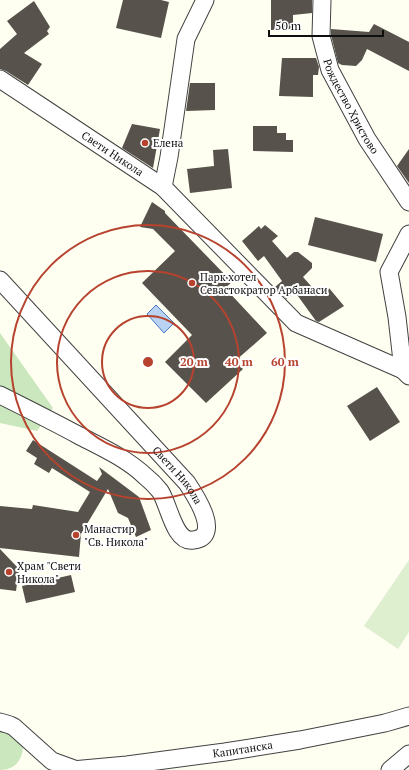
<svg xmlns="http://www.w3.org/2000/svg" width="409" height="770" viewBox="0 0 409 770" font-family="'PT Serif',serif">
	<style>
		.green { fill: #cae7bd }
		.pitch { fill: #ddefce }
		.water { fill: #b9d2f2; stroke: #4578c5 }
		.building { fill: #57524c }
		.lines { fill: none; stroke-linecap: round; stroke-linejoin: round }
		.minor-casing { stroke: #424242; stroke-width: 19 }
		.minor { stroke: #fff; stroke-width: 17 }
		.ring { fill: none; stroke: #b7432f; stroke-width: 2 }
		.poi-dot { fill: #b7432f; stroke: #fff; stroke-width: 1.5 }
		.labels { text-anchor: middle; dominant-baseline: central; stroke-width: 4; stroke-linejoin: round; paint-order: stroke }
		.street-label { font-size: 11px; fill: #0f0f0f; stroke: #fff }
		.poi-label { font-size: 11px; fill: #0f0f0f; stroke: #fff; text-anchor: start }
		.centre { fill: #b7432f; stroke: #fff; stroke-width: 2 }
		.ring-label { font-size: 12px; text-anchor: middle; font-weight: bold; fill: #b7432f; stroke: #fff; stroke-width: 4; stroke-linejoin: round; paint-order: stroke }
	</style>
	<rect width="100%" height="100%" fill="#fefef1"/>
	<!-- green -->
	<path class="green" d="M 0,333 L 53,408 L 37,431 L 0,423 Z
		M 0,722 L 23,742 C 24,757 17,770 0,770 Z"/>
	<!-- pitch -->
	<path class="pitch" d="M 409,560 L 409,632 L 398,649 L 364,626 Z"/>
	<!-- water -->
	<path class="water" d="M 156,305 L 174,323 L 164,333 L 147,314 Z"/>
	<!-- building -->
	<path class="building" d="M 123,0 L 161,0 L 169,2 L 161,38 L 116,28 Z
		M 271,0 L 312,0 L 312,13 L 293,15 L 293,29 L 271,30 Z
		M 34,1 L 50,27 L 47,31 L 49,34 L 24,53 L 42,64 L 28,85 L 6,71 L 0,69 L 0,49 L 17,34 L 7,21 Z
		M 374,24 L 409,42 L 409,71 L 367,49 L 362,60 L 356,66 L 342,65 L 338,63 L 331,35 L 331,29 L 369,32 Z
		M 282,58 L 316,58 L 319,67 L 318,75 L 313,75 L 313,97 L 279,96 Z
		M 190,83 L 215,83 L 215,110 L 186,111 Z
		M 132,124 L 160,129 L 153,168 L 122,148 Z
		M 253,126 L 277,126 L 277,133 L 286,133 L 286,140 L 293,140 L 293,152 L 253,151 Z
		M 228,149 L 232,188 L 190,193 L 187,169 L 214,166 L 213,150 Z
		M 409,149 L 409,183 L 397,166 Z
		M 152,202 L 165,211 L 165,213 L 232,282 L 225,288 L 267,333 L 235,361 L 243,369 L 206,403 L 165,362 L 192,335 L 142,283 L 175,251 L 153,229 L 140,227 Z
		M 315,217 L 383,234 L 376,262 L 308,245 Z
		M 265,225 L 278,236 L 272,241 L 287,258 L 294,252 L 298,252 L 312,263 L 312,268 L 303,277 L 319,295 L 329,288 L 344,306 L 319,322 L 316,321 L 295,292 L 286,299 L 275,287 L 282,281 L 264,256 L 258,261 L 242,241 L 259,226 L 261,229 Z
		M 377,387 L 400,422 L 370,441 L 347,406 Z
		M 33,440 L 97,481 L 102,474 L 99,467 L 139,497 L 151,530 L 136,537 L 128,518 L 118,513 L 108,489 L 81,534 L 79,557 L 0,548 L 0,506 L 32,509 L 33,505 L 78,512 L 90,492 L 52,468 L 49,473 L 34,464 L 37,458 L 26,451 Z
		M 0,549 L 19,569 L 16,591 L 0,589 Z
		M 71,575 L 75,592 L 26,603 L 22,586 Z"/>
	<g class="lines">
		<!-- minor casing -->
		<g class="minor-casing">
			<g id="minor">
				<path id="s1" d="M 322,0 L 321,36 L 330,70 L 367,139 L 409,202"/>
				<path id="s2" d="M 0,79 L 163,187 L 296,323 L 403,370 L 409,376"/>
				<path d="M 163,187 L 169,157 L 186,39 L 205,0"/>
				<path id="s3" d="M 0,280 L 187,483 C 195,495 223,537 193,540 C 174,543 169,504 160,491 C 156,486 150,480 145,476 C 126,458 101,447 78,435 C 52,421 26,408 0,395"/>
				<path d="M 403,370 L 397,317 L 389,272 L 409,234"/>
				<path d="M 0,722 L 10,725 L 14,727 L 52,761 L 74,769"/>
				<path id="s4" d="M 72,770 L 127,765 L 225,752 L 300,740 L 385,723 L 409,716"/>
				<path d="M 390,770 L 409,754"/>
			</g>
		</g>
		<!-- minor -->
		<use href="#minor" class="minor"/>
	</g>
	<!-- distance rings -->
	<g class="ring">
		<circle cx="148" cy="362" r="46"/>
		<circle cx="148" cy="362" r="91"/>
		<circle cx="148" cy="362" r="137"/>
	</g>
	<!-- markers -->
	<g class="poi-dot">
		<circle cx="145" cy="143" r="4"/>
		<circle cx="192" cy="283" r="4"/>
		<circle cx="76" cy="535" r="4"/>
		<circle cx="9" cy="572" r="4"/>
	</g>
	<g class="labels">
		<!-- street labels -->
		<g class="street-label">
			<text stroke="none"><textPath href="#s1" startOffset="113">Рождество Христово</textPath></text>
			<text stroke="none"><textPath href="#s2" startOffset="135">Свети Никола</textPath></text>
			<text stroke="none"><textPath href="#s3" startOffset="264">Свети Никола</textPath></text>
			<text stroke="none"><textPath href="#s4" startOffset="172">Капитанска</textPath></text>
		</g>
		<!-- poi labels -->
		<g class="poi-label">
			<text x="153" y="143">Елена</text>
			<text x="200" y="277">Парк хотел<tspan x="200" dy="13">Севастократор Арбанаси</tspan></text>
			<text x="84" y="529">Манастир<tspan x="84" dy="13">"Св. Никола"</tspan></text>
			<text x="17" y="566">Храм "Свети<tspan x="17" dy="13">Никола"</tspan></text>
		</g>
	</g>
	<circle cx="148" cy="362" r="6" class="centre"/>
	<g class="ring-label">
		<text x="194" y="366">20 m</text>
		<text x="239" y="366">40 m</text>
		<text x="285" y="366">60 m</text>
	</g>
	<!-- scale -->
	<path d="M269 30v6h114v-6" fill="none" stroke="#0f0f0f" stroke-width="2"/>
	<text x="275" y="30" font-size="12" fill="#0f0f0f" stroke="#ffffff" stroke-width="3" paint-order="stroke">50 m</text>
</svg>
